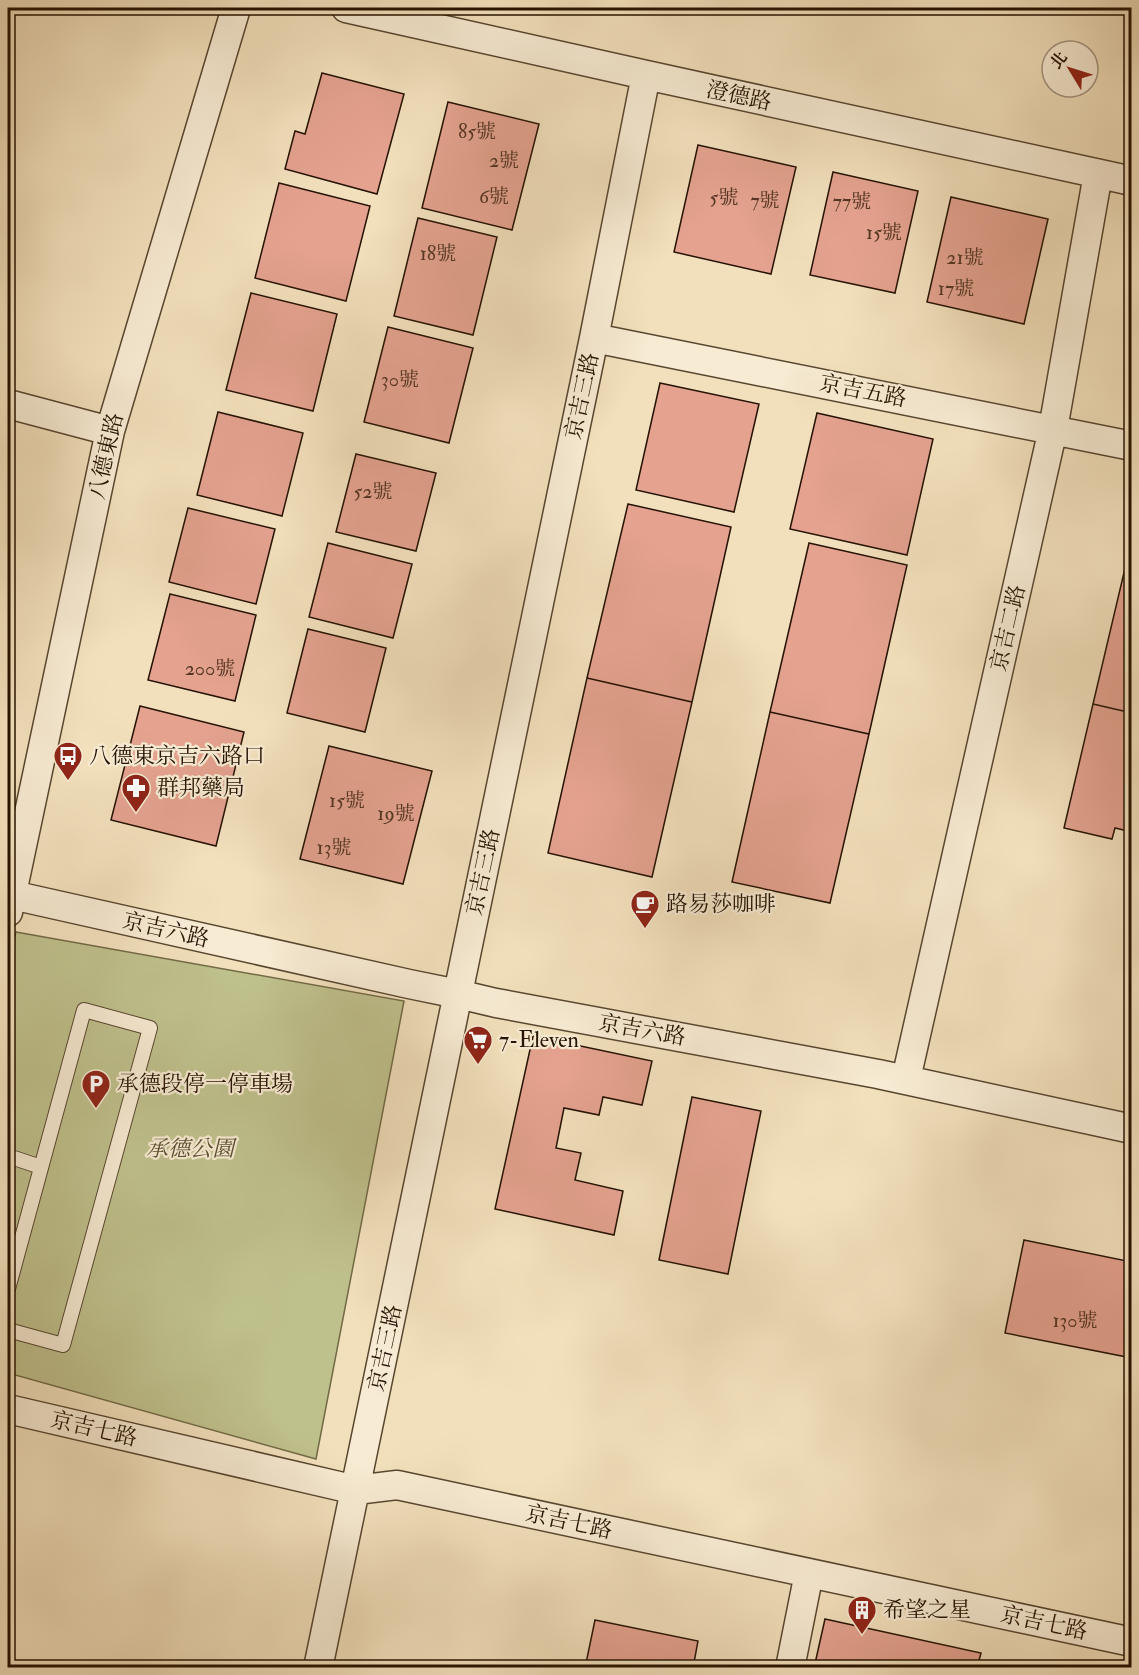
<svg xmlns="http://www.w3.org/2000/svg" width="1139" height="1675" viewBox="0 0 1139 1675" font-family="'IM FELL Double Pica','Noto Serif TC',serif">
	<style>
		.green { fill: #bfc18d; stroke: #726a46; stroke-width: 1.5 }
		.building { fill: #e4a28f; stroke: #251200; stroke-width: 1.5 }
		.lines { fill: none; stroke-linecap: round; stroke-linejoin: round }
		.service-casing { stroke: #58462f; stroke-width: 16 }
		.minor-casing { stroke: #58462f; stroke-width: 31 }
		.service { stroke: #f7ebd3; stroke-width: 14 }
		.minor { stroke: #f7ebd3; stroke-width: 28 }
		.labels { text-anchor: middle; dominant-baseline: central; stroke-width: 4.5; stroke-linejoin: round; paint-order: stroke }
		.number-label { font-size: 20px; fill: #553624 }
		.street-label { font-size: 22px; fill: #251200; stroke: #f7ebd3 }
		.poi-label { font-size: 22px; fill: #251200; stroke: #f7ebd3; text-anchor: start }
		.park-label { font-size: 22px; font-style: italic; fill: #5b4f31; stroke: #f7ebd3 }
	</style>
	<rect width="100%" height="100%" fill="#f2e0bc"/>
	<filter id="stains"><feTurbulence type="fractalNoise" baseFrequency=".00333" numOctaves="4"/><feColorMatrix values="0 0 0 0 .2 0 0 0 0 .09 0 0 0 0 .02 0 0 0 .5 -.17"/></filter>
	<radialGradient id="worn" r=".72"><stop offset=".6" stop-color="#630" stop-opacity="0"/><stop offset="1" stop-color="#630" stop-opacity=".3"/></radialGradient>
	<!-- green -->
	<path class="green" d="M 16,932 L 404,1001 L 316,1459 L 8,1373 L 8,963 Z"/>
	<!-- building -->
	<path class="building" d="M 322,73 L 404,94 L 377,194 L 285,169 L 295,131 L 305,134 Z
		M 448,102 L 539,124 L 512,230 L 422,208 Z
		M 698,145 L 796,167 L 771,274 L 674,252 Z
		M 833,172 L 918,191 L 895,293 L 810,275 Z
		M 279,183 L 370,206 L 346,301 L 255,278 Z
		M 951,197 L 1048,219 L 1024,324 L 927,302 Z
		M 418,218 L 497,237 L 473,335 L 394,316 Z
		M 251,293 L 337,314 L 313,411 L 226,390 Z
		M 388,327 L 473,348 L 449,443 L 364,422 Z
		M 660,383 L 759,404 L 734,512 L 636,490 Z
		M 218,412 L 303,433 L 282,516 L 197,495 Z
		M 817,413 L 933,439 L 907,555 L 790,529 Z
		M 356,454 L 436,473 L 416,551 L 336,532 Z
		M 628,504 L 731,527 L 692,702 L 587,678 Z
		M 188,508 L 275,529 L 256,604 L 169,582 Z
		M 328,543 L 412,564 L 393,638 L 309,617 Z
		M 809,543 L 907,565 L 869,734 L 770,712 Z
		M 1126,564 L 1132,565 L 1132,713 L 1093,704 Z
		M 170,594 L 256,615 L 235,701 L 148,680 Z
		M 308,629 L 386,648 L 365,732 L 287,713 Z
		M 587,678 L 692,702 L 652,877 L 548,853 Z
		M 1093,704 L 1132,713 L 1132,832 L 1115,828 L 1112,839 L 1064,828 Z
		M 140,706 L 244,732 L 216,846 L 111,820 Z
		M 770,712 L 869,734 L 830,903 L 732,882 Z
		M 329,746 L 432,771 L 403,884 L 300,859 Z
		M 533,1036 L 652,1061 L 642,1105 L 603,1097 L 599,1115 L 564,1108 L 556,1148 L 581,1153 L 575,1180 L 623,1191 L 614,1235 L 495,1209 Z
		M 692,1097 L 761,1111 L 728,1274 L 659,1260 Z
		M 1024,1240 L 1132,1262 L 1132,1358 L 1005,1333 Z
		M 825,1619 L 981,1653 L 977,1668 L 814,1668 Z
		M 595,1620 L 698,1641 L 693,1668 L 585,1668 Z"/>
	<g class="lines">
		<!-- service casing -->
		<g class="service-casing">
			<path id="service" d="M 8,1156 L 41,1167
				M 8,1289 L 84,1010 L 150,1028 L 63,1345 L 8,1330"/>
		</g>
		<!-- minor casing -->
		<g class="minor-casing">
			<path id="minor" d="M 346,8 L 646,75 L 1132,181
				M 594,338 L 1132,446
				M 8,404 L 110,431
				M 12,895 L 409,984 L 458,994 L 496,1003 L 878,1074 L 1132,1129
				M 8,912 L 110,431 L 236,8
				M 906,1079 L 1053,429 L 1098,174
				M 8,1409 L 356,1490 L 397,1485 L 1132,1642
				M 318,1668 L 594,338 L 646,75
				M 790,1668 L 809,1573"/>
		</g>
		<!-- service -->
		<use href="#service" class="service"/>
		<!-- minor -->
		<use href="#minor" class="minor"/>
	</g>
	<!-- icons -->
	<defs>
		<g id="bus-pin" transform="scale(1.5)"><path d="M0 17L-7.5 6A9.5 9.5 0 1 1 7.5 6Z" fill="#8f2418" stroke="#f7ebd3"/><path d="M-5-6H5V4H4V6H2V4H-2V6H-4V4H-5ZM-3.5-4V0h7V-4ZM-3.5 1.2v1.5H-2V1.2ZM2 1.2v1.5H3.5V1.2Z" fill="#fff"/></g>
		<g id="pharmacy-pin" transform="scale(1.5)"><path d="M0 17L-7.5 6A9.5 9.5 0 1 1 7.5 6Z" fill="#8f2418" stroke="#f7ebd3"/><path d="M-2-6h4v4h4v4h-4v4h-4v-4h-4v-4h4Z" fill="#fff"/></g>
		<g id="cafe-pin" transform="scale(1.5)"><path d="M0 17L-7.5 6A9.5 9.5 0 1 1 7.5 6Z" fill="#8f2418" stroke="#f7ebd3"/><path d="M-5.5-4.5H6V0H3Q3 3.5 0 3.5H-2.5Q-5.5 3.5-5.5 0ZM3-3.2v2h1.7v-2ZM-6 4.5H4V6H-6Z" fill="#fff"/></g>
		<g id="supermarket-pin" transform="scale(1.5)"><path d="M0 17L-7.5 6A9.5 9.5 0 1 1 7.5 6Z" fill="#8f2418" stroke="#f7ebd3"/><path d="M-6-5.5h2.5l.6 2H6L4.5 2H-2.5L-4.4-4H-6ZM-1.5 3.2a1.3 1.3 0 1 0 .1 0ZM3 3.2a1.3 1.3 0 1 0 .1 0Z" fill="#fff"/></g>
		<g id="parking-pin" transform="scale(1.5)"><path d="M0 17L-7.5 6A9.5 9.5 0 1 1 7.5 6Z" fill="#8f2418" stroke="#f7ebd3"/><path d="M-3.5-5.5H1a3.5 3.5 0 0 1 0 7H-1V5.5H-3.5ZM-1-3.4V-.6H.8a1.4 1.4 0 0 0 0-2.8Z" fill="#fff"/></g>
		<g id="building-pin" transform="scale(1.5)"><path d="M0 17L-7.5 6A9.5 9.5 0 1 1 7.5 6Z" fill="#8f2418" stroke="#f7ebd3"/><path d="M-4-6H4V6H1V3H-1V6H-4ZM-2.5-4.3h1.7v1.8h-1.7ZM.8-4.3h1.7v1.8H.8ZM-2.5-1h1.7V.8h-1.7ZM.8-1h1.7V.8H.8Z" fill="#fff"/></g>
	</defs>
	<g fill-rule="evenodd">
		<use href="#bus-pin" x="68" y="756"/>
		<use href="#pharmacy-pin" x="136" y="788"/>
		<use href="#cafe-pin" x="645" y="904"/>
		<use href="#supermarket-pin" x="478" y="1040"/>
		<use href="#parking-pin" x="96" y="1084"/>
		<use href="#building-pin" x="862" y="1610"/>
	</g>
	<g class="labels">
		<!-- number labels -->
		<g class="number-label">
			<text x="477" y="131">85號</text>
			<text x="504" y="160">2號</text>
			<text x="494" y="196">6號</text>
			<text x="724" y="197">5號</text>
			<text x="765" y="200">7號</text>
			<text x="852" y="201">77號</text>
			<text x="884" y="232">15號</text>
			<text x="438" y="253">18號</text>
			<text x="965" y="257">21號</text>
			<text x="956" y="288">17號</text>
			<text x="400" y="379">30號</text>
			<text x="373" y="491">52號</text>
			<text x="210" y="668">200號</text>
			<text x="347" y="800">15號</text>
			<text x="396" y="813">19號</text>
			<text x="334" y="847">13號</text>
			<text x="1075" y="1320">130號</text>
		</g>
		<!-- street labels -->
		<g class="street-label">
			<text transform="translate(739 96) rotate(12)">澄德路</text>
			<text transform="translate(863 391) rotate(11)">京吉五路</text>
			<text transform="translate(582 396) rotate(-78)">京吉三路</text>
			<text transform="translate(106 456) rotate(-77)">八德東路</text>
			<text transform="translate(1008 628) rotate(-77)">京吉二路</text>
			<text transform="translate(483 872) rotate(-78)">京吉三路</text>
			<text transform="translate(166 930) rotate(13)">京吉六路</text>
			<text transform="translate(642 1030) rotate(10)">京吉六路</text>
			<text transform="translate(385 1348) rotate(-78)">京吉三路</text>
			<text transform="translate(94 1429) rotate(13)">京吉七路</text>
			<text transform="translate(569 1522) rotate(12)">京吉七路</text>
			<text transform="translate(1044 1623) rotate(12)">京吉七路</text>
		</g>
		<!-- poi labels -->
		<g class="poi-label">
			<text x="89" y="756">八德東京吉六路口</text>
			<text x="157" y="788">群邦藥局</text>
			<text x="666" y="904">路易莎咖啡</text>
			<text x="499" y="1040">7-Eleven</text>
			<text x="117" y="1084">承德段停一停車場</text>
			<text x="883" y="1610">希望之星</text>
		</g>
		<!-- park labels -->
		<g class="park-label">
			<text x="190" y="1149">承德公園</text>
		</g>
	</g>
	<!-- margin -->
	<rect width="1139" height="1675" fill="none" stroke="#f2e0bc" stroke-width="30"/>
	<rect x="9" y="9" width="1121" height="1657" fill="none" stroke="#251200" stroke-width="3"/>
	<rect x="15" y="15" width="1109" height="1645" fill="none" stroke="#251200" stroke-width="1.5"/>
	<!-- north arrow -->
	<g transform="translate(1070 69) rotate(308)"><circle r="28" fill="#f7ebd3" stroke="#a3947f" stroke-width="1.5"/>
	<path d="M0-4.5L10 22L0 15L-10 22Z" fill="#8f2418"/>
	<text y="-9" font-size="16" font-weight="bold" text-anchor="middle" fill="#251200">北</text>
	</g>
	<rect width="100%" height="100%" filter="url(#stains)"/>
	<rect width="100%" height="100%" fill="url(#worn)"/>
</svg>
